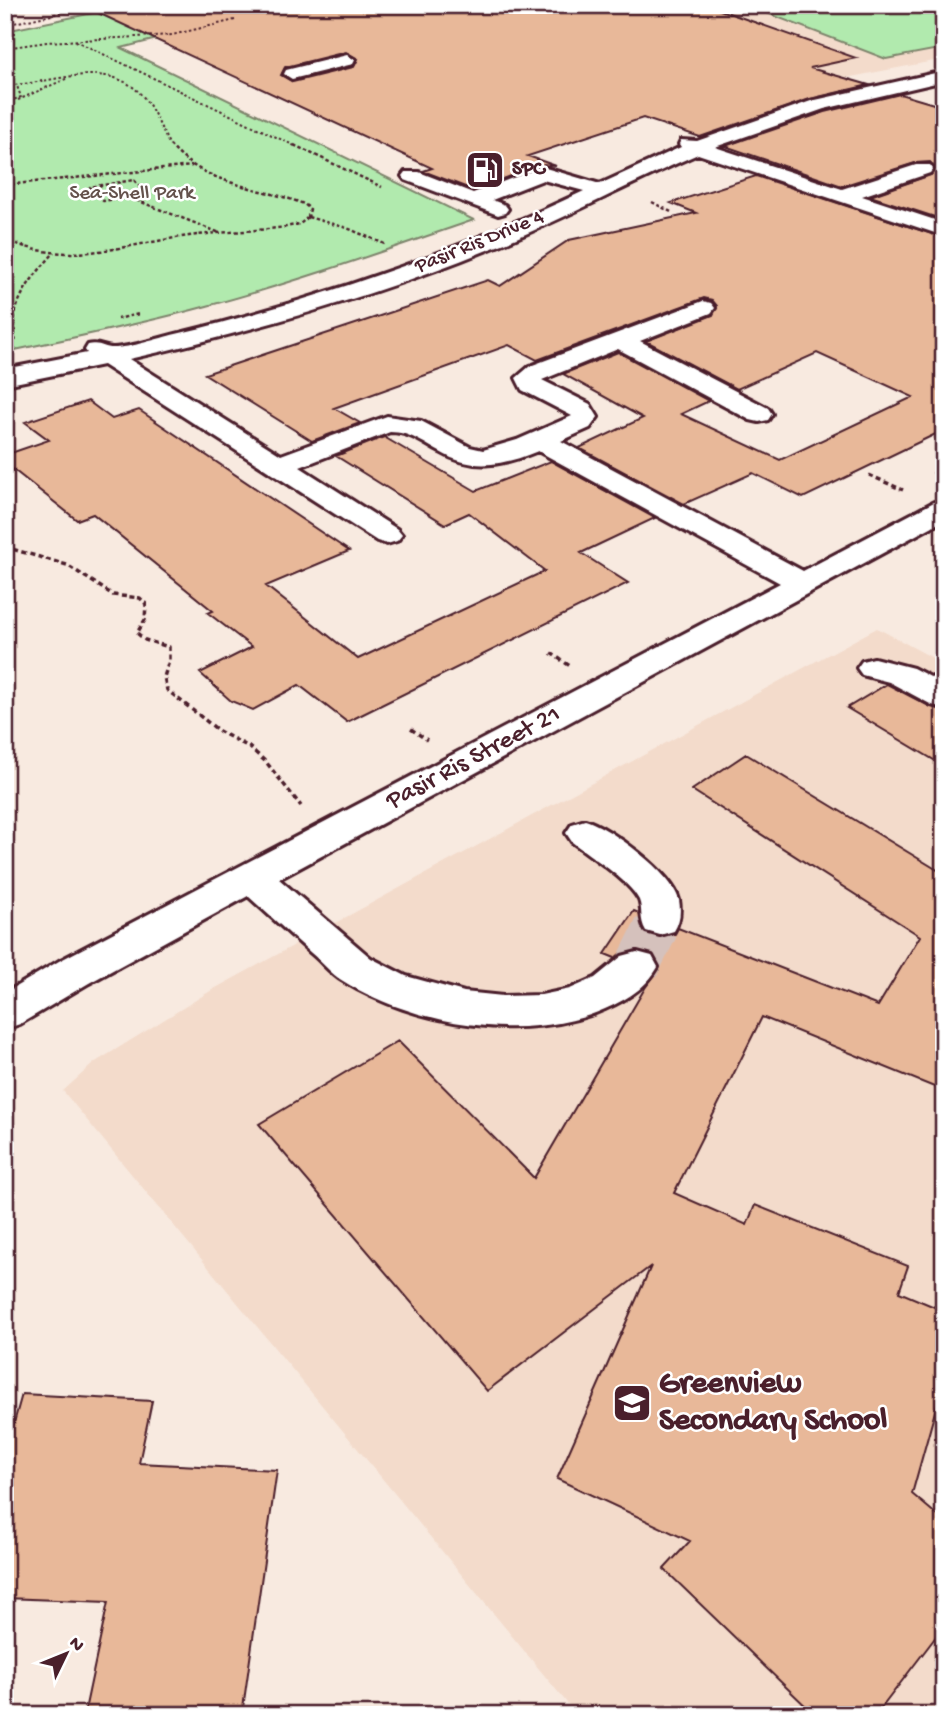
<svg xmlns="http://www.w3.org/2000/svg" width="949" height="1720" viewBox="0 0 949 1720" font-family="'Gochi Hand',sans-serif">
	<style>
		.built { fill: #f3dbcb }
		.green { fill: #b1eaae; stroke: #7e846c; stroke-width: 2 }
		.building { fill: #e8b899; stroke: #4a1f2b; stroke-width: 2; fill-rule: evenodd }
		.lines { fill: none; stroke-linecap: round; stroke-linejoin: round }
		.minor-tunnel { stroke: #d5c1bc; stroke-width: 44; stroke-dasharray: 44 22; stroke-linecap: butt }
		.minor-casing { stroke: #4a1f2b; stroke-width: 6 }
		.path-far2 { stroke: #4a1f2b; stroke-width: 2; stroke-dasharray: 2.5 2.5; stroke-linecap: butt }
		.path-far1 { stroke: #4a1f2b; stroke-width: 2.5; stroke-dasharray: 3.5 2.5; stroke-linecap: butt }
		.path { stroke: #4a1f2b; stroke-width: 3.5; stroke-dasharray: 5 3.5; stroke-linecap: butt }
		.minor { fill: #fff; fill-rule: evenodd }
		.labels { text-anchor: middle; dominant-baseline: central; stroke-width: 5; stroke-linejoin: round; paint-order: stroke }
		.far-poi-label { font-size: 21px; font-weight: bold; fill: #4a1f2b; stroke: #fff; text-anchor: start }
		.far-park-label { font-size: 21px; fill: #64524c; stroke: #fff }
		.far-street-label { font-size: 21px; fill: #4a1f2b; stroke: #fff }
		.street-label { font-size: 26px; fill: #4a1f2b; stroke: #fff }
		.near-poi-label { font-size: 32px; font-weight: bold; fill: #4a1f2b; stroke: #fff; text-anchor: start }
	</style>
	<rect width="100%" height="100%" fill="#f8eae0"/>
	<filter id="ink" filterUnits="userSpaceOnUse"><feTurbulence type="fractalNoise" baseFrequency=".0143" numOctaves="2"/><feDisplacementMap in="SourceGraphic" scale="14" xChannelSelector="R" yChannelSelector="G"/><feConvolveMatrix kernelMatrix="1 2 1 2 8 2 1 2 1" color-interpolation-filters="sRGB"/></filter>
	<g filter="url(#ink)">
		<!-- built -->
		<path class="built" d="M 568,5 L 944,5 L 944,59 L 794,88 Z
			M 877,628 L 944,664 L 944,1715 L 577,1715 L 63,1091 L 94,1063 L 212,990 Z"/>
		<!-- green -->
		<path class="green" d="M 807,5 L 944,5 L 944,48 L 886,59 L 764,12 Z
			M 98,12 L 165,37 L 121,48 L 474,220 C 386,250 297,282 207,306 C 142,324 76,337 10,351 L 5,349 L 5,31 Z"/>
		<!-- building -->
		<path class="building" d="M 81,5 L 706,5 L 856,58 L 810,68 L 869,85 L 810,99 L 700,137 L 643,118 L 528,156 L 556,166 L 541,165 L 473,190 L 423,171 L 432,168 ZM 346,52 L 358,59 L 354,67 L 293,82 L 281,75 L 285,67 Z
			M 900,94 L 944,107 L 944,220 L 870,196 L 931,175 L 936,169 L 930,162 L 915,163 L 842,186 L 725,146 L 825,112 Z
			M 756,176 L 944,238 L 944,430 L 803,498 L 753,473 L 684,504 L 579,448 L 643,418 L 563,374 L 618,352 L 709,401 L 681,414 L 780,460 L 913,397 L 817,353 L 737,389 L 646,341 L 713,315 L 717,306 L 712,300 L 704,298 L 537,360 L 509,345 L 334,408 L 360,423 L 312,441 L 205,374 L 488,280 L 500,286 L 569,240 L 696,213 L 671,203 Z
			M 88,401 L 112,419 L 139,410 L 349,551 L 266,586 L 358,659 L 545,571 L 469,513 L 445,524 L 336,456 L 384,437 L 476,491 L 551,461 L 655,518 L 581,553 L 628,583 L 347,722 L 299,685 L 253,710 L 231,701 L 200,673 L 252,647 L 208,613 L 213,611 L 93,514 L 77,520 L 5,463 L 5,455 L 49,440 L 25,422 Z
			M 887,684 L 931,707 L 944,710 L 944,766 L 847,708 Z
			M 746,754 L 944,874 L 944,1091 L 762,1017 L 674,1193 L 747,1225 L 755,1205 L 908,1266 L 899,1292 L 944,1311 L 944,1379 L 912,1494 L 944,1521 L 944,1626 L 876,1715 L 815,1715 L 664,1569 L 690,1541 L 557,1479 L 651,1266 L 487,1391 L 259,1124 L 398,1041 L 534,1178 L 645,988 L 660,968 L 654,955 L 638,949 L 621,953 L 615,958 L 605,954 L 634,911 L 639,913 L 645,934 L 661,938 L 675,934 L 678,928 L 878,1006 L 920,936 L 692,790 Z
			M 22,1394 L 152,1401 L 139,1463 L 277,1470 L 242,1715 L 84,1715 L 108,1602 L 5,1598 L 5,1455 Z"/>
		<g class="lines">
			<!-- minor-tunnel -->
			<path class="minor-tunnel" d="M 637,967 L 660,921"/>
			<!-- minor casing -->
			<g class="minor-casing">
				<path id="minor" d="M 347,55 L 355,60 L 353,64 L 292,79 L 284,74 L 286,70 Z
					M 944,71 L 944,81 L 824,109 L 715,147 L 842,189 L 916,165 L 930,165 L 933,169 L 930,173 L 862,196 L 944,223 L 944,236 L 698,154 C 628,184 561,221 490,249 C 373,297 252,331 129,359 L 281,455 L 387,416 L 421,421 L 470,447 L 483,450 L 517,440 L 572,416 L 522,390 L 516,378 L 530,366 L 703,301 L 711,303 L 715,308 L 711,313 L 640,341 L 768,408 L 772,414 L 768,420 L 759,422 L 750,420 L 618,349 L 542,380 L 590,404 L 598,417 L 590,428 L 561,441 L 803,571 L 934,502 L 944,499 L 944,520 L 279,879 L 371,958 L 406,976 L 464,992 L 503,996 L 541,995 L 570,989 L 595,978 L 622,956 L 637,952 L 652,956 L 658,967 C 646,988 626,1000 605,1009 C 528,1044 414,1025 343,981 C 331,974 322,962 311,953 C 290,934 269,915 248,896 L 89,983 L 20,1024 L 5,1029 L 5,993 L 59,961 L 780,583 L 538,451 C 504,465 473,472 440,452 C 423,443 410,432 390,432 L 300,467 L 397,529 L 402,535 L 397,541 L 387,544 L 377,541 L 103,365 L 5,385 L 5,369 L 87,353 L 85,350 L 88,345 C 99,342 104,348 113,348 C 130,348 159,338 176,334 C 317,300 453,253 584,191 L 543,180 L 492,200 L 505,205 L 508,209 L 505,213 L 498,215 L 405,180 L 402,176 L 405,172 L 419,172 L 473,193 L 542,167 L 600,184 L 681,147 L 679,144 L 681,140 L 697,141 L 811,101 Z
					M 874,658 L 913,668 L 944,684 L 944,708 L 932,705 L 889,682 L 862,675 L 857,668 L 862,661 Z
					M 585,820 C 610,827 673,874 679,900 C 681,912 680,921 674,931 L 660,935 L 646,931 C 639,919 643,910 639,900 C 629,880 590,856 572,842 L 566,833 L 572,824 Z"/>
			</g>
			<!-- path-far2 -->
			<path class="path-far2" d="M 5,25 L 97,5
				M 76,41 L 297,147
				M 5,48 L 47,42 L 172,35 L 235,20
				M 5,85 C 50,86 110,54 145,99 C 156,113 161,131 171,147
				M 18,100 L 68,78
				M 5,103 L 21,97 L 17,86"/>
			<!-- path-far1 -->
			<path class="path-far1" d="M 170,145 C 203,185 258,186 304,204 L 310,209 L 308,217
				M 294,145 L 382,187
				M 134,180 L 146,194 L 103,201 L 90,187 Z
				M 5,185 L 192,166
				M 5,187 L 5,207
				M 131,198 L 220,233
				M 652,202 L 673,213
				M 308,217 L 347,228 L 387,245
				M 5,239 C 66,268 126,244 189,236 C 221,232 254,231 286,227 L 300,224 L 308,217
				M 117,319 L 139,314
				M 14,331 C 12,299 33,277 53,254"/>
			<!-- path -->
			<path class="path" d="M 14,330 L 15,341
				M 933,474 L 944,469
				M 869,475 L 903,490
				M 5,547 L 67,565 L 113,595 L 140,598 L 146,604 L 145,620 L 137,633 L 145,640 L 169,647 L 169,661 L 164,677 L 167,690 L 219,731 L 249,747 L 266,762 L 301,806
				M 551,653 L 570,666
				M 411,729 L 427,740"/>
			<!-- minor -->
			<use href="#minor" class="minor"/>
		</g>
	</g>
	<!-- icons -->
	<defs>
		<g id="fuel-square" transform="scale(2.0125)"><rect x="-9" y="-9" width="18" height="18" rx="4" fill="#4a1f2b" stroke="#fff"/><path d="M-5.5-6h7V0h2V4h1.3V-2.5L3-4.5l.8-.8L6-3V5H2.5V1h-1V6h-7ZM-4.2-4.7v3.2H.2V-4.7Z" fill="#fff"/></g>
		<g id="school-square" transform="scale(2.0125)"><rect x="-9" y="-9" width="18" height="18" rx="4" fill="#4a1f2b" stroke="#fff"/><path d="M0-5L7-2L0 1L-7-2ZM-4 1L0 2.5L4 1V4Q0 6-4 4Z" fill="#fff"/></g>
	</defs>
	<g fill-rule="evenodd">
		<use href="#fuel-square" x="485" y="170"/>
		<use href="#school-square" x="632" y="1403"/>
	</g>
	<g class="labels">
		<!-- far-poi labels -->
		<g class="far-poi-label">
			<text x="512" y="170">SPC</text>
		</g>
		<!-- far-park labels -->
		<g class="far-park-label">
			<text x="132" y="194">Sea-Shell Park</text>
		</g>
		<!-- far-street labels -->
		<g class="far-street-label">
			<text transform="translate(480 243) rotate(-22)">Pasir Ris Drive 4</text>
		</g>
		<!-- street labels -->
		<g class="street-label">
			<text transform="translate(474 759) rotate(-28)">Pasir Ris Street 21</text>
		</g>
		<!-- near-poi labels -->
		<g class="near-poi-label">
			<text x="659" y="1385">Greenview<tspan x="659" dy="37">Secondary School</tspan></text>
		</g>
	</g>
	<!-- margin -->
	<rect width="949" height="1720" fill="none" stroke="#fff" stroke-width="28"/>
	<rect x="14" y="14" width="921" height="1692" fill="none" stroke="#4a1f2b" stroke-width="2.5" filter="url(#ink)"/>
	<!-- north arrow -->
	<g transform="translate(66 1654) rotate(47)" stroke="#ffffff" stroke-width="5" paint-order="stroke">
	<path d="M0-5L12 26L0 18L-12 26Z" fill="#4a1f2b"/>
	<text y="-10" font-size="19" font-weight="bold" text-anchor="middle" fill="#4a1f2b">N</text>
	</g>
</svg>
